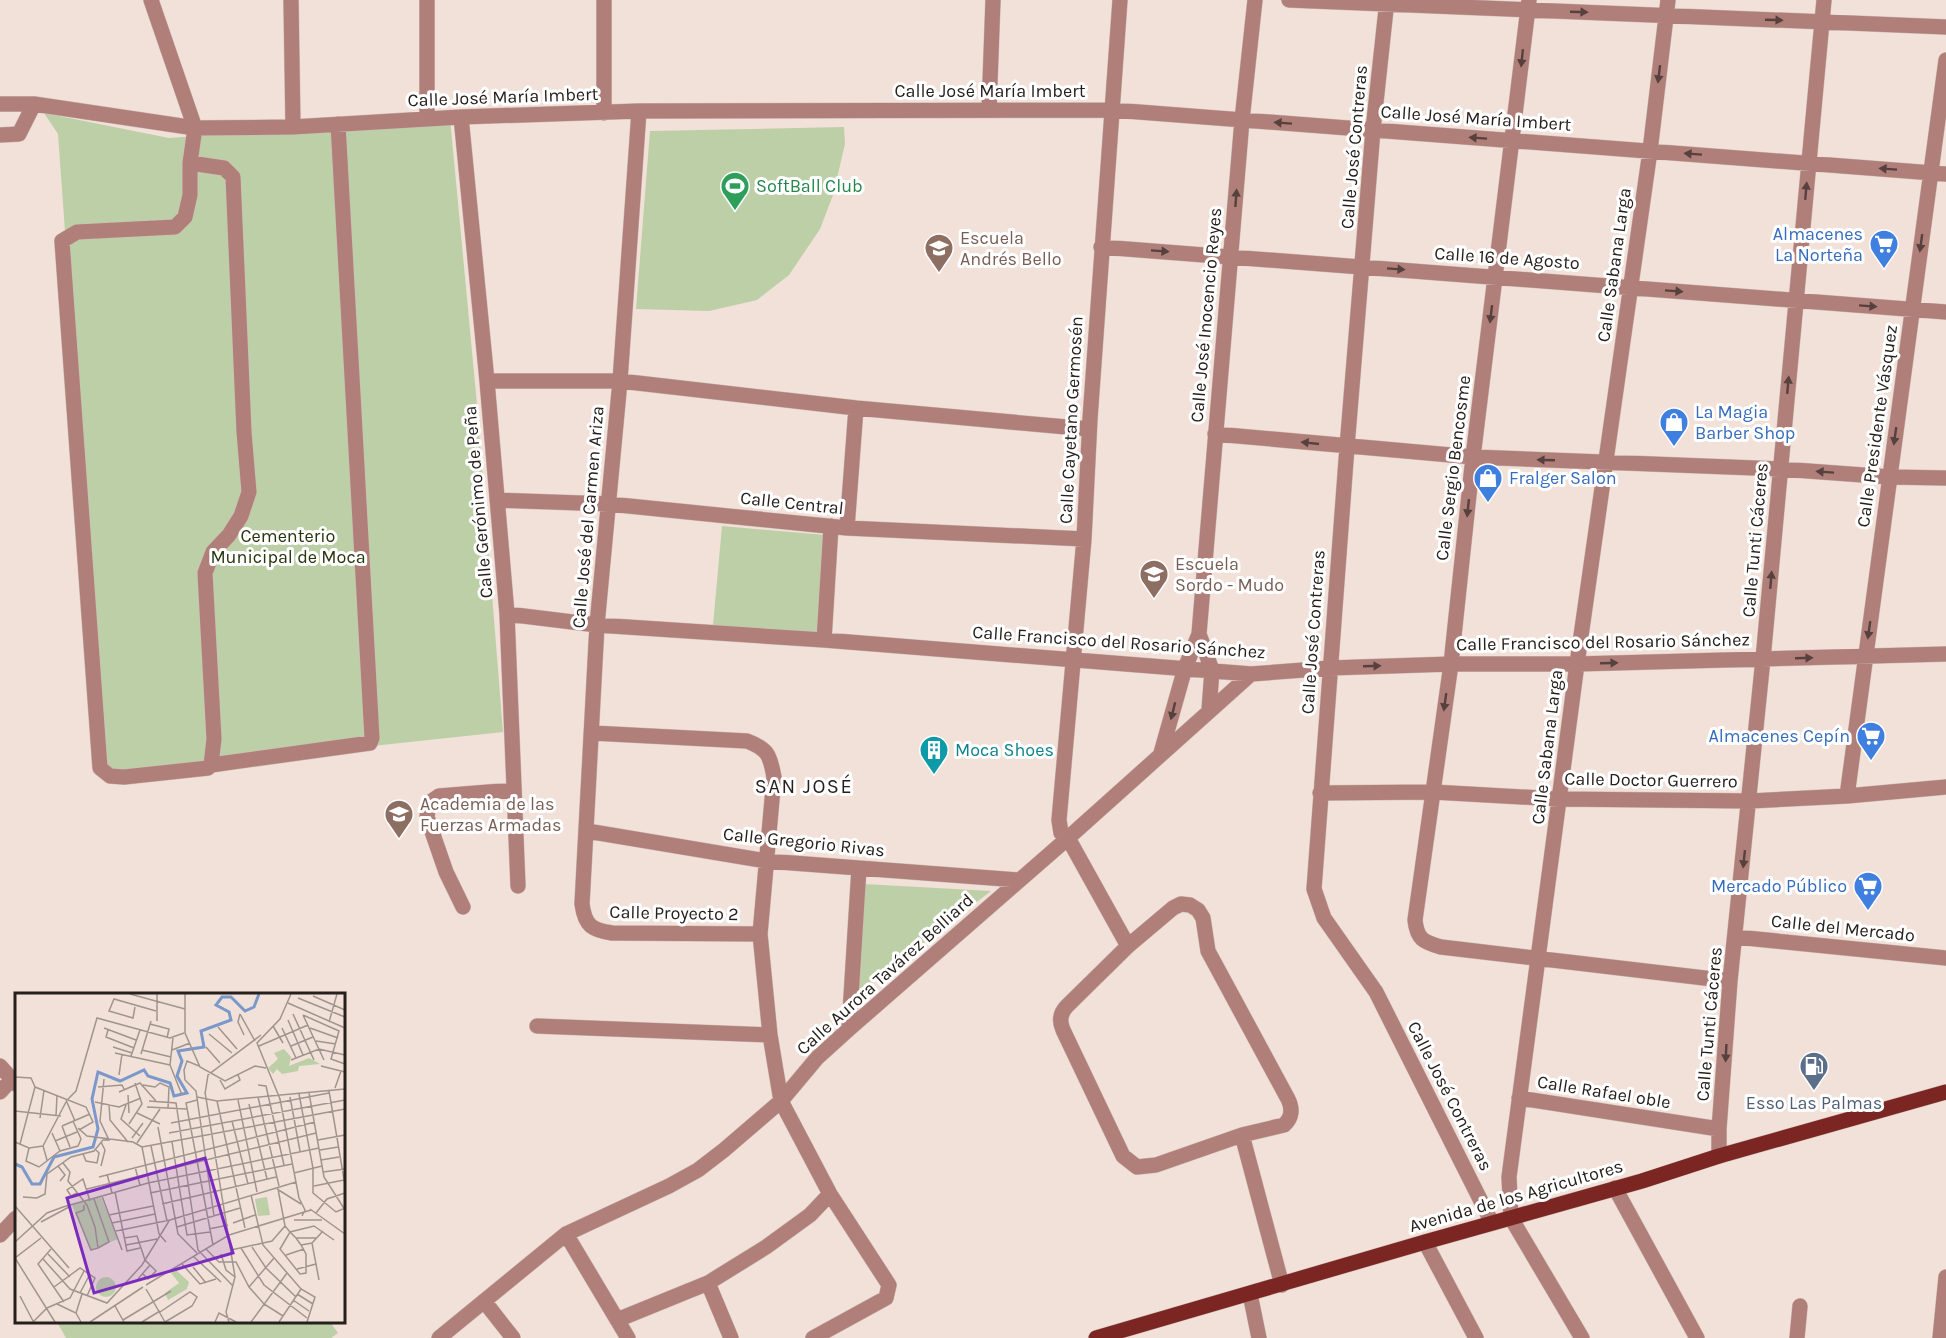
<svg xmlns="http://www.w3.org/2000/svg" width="1946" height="1338" viewBox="0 0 1946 1338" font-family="Karla,sans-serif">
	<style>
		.green { fill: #bccfa6 }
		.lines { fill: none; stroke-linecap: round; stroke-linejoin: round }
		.minor-casing { stroke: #cdbeb7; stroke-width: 16 }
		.primary-casing { stroke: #cdbeb7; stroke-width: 16 }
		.minor { stroke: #b17f7a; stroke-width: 15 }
		.primary { stroke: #7c2623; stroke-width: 15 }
		.oneway { fill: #57413e }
		.labels { text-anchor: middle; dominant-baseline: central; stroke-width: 6; stroke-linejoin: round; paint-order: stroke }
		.street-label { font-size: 18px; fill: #26201d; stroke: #fff }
		.leisure-label { font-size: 18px; fill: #27864d; stroke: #fff; text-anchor: start }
		.shop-label { font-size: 18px; fill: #366cbe; stroke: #fff; text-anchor: end }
		.education-label { font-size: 18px; fill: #785e54; stroke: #fff; text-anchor: start }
		.park-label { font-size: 18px; fill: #25350c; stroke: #fff }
		.culture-label { font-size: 18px; fill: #0d838f; stroke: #fff; text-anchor: start }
		.service-label { font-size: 18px; fill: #4e5e75; stroke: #fff }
		.neighbourhood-label { font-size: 20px; letter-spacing: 1.5px; fill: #26201d; stroke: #fff }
		.inset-river { fill: none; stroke: #7a99ca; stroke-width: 3 }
		.inset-road { fill: none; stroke: #a0948e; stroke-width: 1.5 }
		.view { fill: #7b2cbf; fill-opacity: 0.15; stroke: #7b2cbf; stroke-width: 3 }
		.inset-edge { fill: none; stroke: #26201d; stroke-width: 3 }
	</style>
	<rect width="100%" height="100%" fill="#f2e1d9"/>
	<!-- green -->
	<path class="green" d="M 44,113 L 169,138 L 450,118 L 476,394 L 503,732 L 104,775 L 58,134 Z
		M 844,127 L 845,144 L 833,195 L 820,229 L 789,275 L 757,300 L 709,311 L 636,309 L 650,131 Z
		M 722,526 L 825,535 L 820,634 L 713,625 Z
		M 864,884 L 991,891 L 857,995 Z
		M 57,1322 L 330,1322 L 338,1333 L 331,1338 L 66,1338 Z"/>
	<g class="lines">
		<!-- minor casing -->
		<g class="minor-casing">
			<path id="minor" d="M 151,0 L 195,128 L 190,163 L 190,195 L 185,217 L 175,227 L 77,232 L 62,241 L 100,768 L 110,776 L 124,777 L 208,768 L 211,765 L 214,739 L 205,573 L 213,552 L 229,535 L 241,516 L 249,492 L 244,432 L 233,177 L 224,168 L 190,163
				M 291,0 L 293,127
				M 1120,0 L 1090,419 L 1084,539 L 1059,820 L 1061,833 L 1068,838 L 1128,946
				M 1289,0 L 1946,27
				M 1387,0 L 1373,130 L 1347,447 L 1314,889 L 1324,918 L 1376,992 L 1492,1223
				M 1529,0 L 1473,457 L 1451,664 L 1415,920 C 1417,939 1423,942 1441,947 L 1730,981
				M 0,104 L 34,104 L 195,128 L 293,127 L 461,117 L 639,111 L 1113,110 L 1946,174
				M 989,110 L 993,0
				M 639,111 L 620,381 L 597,625 L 582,904 C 585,926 592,930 612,933 L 760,934
				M 604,113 L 604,0
				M 461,117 L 487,381 L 507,614 L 518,886
				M 427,119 L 427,0
				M 0,135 L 19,134 L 34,104
				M 1101,247 L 1946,312
				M 487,381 L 620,381 L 856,408 L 1089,429
				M 1215,434 L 1473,457 L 1781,469 L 1890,477 L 1946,478
				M 497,500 L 609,504 L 847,528 L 1084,539
				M 847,528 L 856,408
				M 507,614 L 597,625 L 824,640 L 1251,674 L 1330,668 L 1451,664 L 1577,664 L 1946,654
				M 1199,634 L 1212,670 L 1209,710
				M 824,640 L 831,526
				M 592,733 L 747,741 C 768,749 770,755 774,777 L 760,934 L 770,1035 L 781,1101 L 830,1194 L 889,1285 L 886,1298 L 813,1338
				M 1161,753 L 1185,668 L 1199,634 L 1242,120 L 1255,0
				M 211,765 L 370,743 L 372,738 L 338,124
				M 1320,793 L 1433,792 L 1559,799 L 1750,801 L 1847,796 L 1946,787
				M 1847,796 L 1946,60
				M 587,831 L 766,861 L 1019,880
				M 1181,904 L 1190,905 L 1198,910 L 1203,918 L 1208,951 L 1288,1099 C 1293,1109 1292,1118 1284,1125 L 1242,1135 L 1156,1165 L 1137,1167 L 1123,1156 L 1063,1030 C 1059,1021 1060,1013 1067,1006 L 1128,946 L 1173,908 Z
				M 463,907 L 446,872 L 427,817 L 429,803 L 439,796 L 514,790
				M 1736,937 L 1946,958
				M 537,1026 L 770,1035
				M 849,1029 L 859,868
				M 0,1066 L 16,1084
				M 0,1092 L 12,1079
				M 1519,1098 L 1719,1129
				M 1242,1135 L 1282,1285
				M 1719,1156 L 1719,1129 L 1730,981 L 1763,659 L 1824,0
				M 1615,1188 L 1697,1338
				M 566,1234 L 628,1338
				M 0,1235 L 16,1218
				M 1425,1242 L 1476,1338
				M 708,1283 L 731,1338
				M 1250,1294 L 1259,1338
				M 484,1301 L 513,1338
				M 617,1320 L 708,1283 L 766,1247 L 810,1215 L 830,1194
				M 439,1338 L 566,1234 L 669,1186 L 698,1170 L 724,1150 L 781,1101 L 817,1058 L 849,1029 L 1068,838 L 1251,674
				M 1582,1338 L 1511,1218 L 1509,1177 L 1577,664 L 1650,151 L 1668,0
				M 1797,1338 L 1800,1306
				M 1940,1338 L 1946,1277"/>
		</g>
		<!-- primary casing -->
		<g class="primary-casing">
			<path id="primary" d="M 1096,1338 L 1425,1242 L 1642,1181 L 1719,1156 L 1946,1092"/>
		</g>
		<!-- minor -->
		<use href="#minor" class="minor"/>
		<!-- primary -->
		<use href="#primary" class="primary"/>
	</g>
	<!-- one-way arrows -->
	<defs><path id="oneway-solid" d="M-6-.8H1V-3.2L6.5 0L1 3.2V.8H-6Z" transform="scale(1.5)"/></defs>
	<g class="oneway">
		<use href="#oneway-solid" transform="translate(1579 12) rotate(2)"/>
		<use href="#oneway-solid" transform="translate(1774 20) rotate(2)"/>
		<use href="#oneway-solid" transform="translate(1522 58) rotate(96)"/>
		<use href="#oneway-solid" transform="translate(1659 74) rotate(97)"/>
		<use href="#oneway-solid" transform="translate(1283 123) rotate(-176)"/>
		<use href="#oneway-solid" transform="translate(1478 138) rotate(-176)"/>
		<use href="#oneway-solid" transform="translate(1693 154) rotate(-176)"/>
		<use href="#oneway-solid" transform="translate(1888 169) rotate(-176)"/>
		<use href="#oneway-solid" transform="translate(1806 191) rotate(-85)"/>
		<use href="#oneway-solid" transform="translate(1236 198) rotate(-86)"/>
		<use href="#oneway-solid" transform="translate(1921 243) rotate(98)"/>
		<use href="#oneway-solid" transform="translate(1160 251) rotate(4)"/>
		<use href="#oneway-solid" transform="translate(1396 269) rotate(4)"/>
		<use href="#oneway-solid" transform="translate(1674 291) rotate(4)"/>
		<use href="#oneway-solid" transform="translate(1868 306) rotate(4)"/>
		<use href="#oneway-solid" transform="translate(1491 314) rotate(97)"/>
		<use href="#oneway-solid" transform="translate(1788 385) rotate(-85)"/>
		<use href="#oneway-solid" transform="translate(1895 436) rotate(98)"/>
		<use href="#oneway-solid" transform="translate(1310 443) rotate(-174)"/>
		<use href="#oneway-solid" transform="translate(1546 460) rotate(-178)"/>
		<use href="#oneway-solid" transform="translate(1825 472) rotate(-176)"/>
		<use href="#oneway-solid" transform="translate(1468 508) rotate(96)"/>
		<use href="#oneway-solid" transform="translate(1771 580) rotate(-85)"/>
		<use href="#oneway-solid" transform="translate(1869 630) rotate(98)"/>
		<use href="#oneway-solid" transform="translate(1804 658) rotate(-2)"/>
		<use href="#oneway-solid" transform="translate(1609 663) rotate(-2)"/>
		<use href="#oneway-solid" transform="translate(1372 666) rotate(-2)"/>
		<use href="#oneway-solid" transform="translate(1445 702) rotate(98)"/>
		<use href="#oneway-solid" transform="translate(1173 711) rotate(104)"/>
		<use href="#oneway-solid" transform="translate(1744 859) rotate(96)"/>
		<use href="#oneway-solid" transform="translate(1726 1053) rotate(93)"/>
	</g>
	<!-- icons -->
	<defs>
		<g id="stadium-pin" transform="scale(1.5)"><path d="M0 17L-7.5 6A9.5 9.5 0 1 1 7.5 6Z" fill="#2e9e5b" stroke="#fff"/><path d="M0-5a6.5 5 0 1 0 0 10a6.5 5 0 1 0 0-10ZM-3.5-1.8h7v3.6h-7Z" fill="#fff"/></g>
		<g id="supermarket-pin" transform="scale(1.5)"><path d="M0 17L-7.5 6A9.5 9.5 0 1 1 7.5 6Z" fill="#3f7fe0" stroke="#fff"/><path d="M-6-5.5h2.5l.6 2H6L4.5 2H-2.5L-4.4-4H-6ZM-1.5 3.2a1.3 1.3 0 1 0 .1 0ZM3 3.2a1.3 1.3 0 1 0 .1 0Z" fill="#fff"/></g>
		<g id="school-pin" transform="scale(1.5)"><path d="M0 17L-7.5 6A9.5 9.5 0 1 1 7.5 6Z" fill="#8d6e63" stroke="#fff"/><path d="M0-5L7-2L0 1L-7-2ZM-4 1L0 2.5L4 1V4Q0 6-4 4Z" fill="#fff"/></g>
		<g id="shop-pin" transform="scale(1.5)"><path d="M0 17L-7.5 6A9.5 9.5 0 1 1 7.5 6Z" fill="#3f7fe0" stroke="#fff"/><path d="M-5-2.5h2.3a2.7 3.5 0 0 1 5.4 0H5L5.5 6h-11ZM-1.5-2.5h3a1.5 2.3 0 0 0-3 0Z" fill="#fff"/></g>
		<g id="building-pin" transform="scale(1.5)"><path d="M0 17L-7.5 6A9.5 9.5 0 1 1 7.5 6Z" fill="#0f9aa8" stroke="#fff"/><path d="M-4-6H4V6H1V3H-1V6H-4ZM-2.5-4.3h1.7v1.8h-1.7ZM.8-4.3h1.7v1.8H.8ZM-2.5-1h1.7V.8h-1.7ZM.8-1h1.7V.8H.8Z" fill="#fff"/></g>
		<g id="fuel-pin" transform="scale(1.5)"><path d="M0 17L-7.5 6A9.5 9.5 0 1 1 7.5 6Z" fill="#5c6f8a" stroke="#fff"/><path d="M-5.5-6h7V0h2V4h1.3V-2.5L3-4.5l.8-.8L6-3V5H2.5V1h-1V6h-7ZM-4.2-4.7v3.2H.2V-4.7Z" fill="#fff"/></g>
	</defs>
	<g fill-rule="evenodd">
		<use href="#stadium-pin" x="735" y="186"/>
		<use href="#supermarket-pin" x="1884" y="244"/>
		<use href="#school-pin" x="939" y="248"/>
		<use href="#shop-pin" x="1674" y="422"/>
		<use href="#shop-pin" x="1488" y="478"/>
		<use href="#school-pin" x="1154" y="574"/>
		<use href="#supermarket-pin" x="1871" y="736"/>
		<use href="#building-pin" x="934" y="750"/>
		<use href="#school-pin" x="399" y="814"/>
		<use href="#supermarket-pin" x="1868" y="886"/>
		<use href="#fuel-pin" x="1814" y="1066"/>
	</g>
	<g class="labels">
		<!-- street labels -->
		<g class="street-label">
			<text x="990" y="91">Calle José María Imbert</text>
			<text transform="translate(503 97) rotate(-2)">Calle José María Imbert</text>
			<text transform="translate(1476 118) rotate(4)">Calle José María Imbert</text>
			<text transform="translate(1354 147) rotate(-85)">Calle José Contreras</text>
			<text transform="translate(1507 258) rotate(4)">Calle 16 de Agosto</text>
			<text transform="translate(1614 265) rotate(-82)">Calle Sabana Larga</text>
			<text transform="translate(1206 315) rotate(-85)">Calle José Inocencio Reyes</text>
			<text transform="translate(1071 420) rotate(-87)">Calle Cayetano Germosén</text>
			<text transform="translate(1877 426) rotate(-82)">Calle Presidente Vásquez</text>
			<text transform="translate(1453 468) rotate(-83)">Calle Sergio Bencosme</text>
			<text transform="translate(478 502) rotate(-95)">Calle Gerónimo de Peña</text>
			<text transform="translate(792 503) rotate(6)">Calle Central</text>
			<text transform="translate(588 517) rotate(-85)">Calle José del Carmen Ariza</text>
			<text transform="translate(1755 540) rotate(-85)">Calle Tunti Cáceres</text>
			<text transform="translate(1313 632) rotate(-86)">Calle José Contreras</text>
			<text transform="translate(1119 642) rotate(4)">Calle Francisco del Rosario Sánchez</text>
			<text transform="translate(1603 642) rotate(-1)">Calle Francisco del Rosario Sánchez</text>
			<text transform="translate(1547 747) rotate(-83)">Calle Sabana Larga</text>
			<text transform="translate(1651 780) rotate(1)">Calle Doctor Guerrero</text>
			<text transform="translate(804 842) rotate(6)">Calle Gregorio Rivas</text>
			<text transform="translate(674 913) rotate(1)">Calle Proyecto 2</text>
			<text transform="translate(1843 928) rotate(6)">Calle del Mercado</text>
			<text transform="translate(885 974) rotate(-42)">Calle Aurora Tavárez Belliard</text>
			<text transform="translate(1709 1024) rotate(-85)">Calle Tunti Cáceres</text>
			<text transform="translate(1604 1092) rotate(9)">Calle Rafael oble</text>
			<text transform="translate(1450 1096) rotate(63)">Calle José Contreras</text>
			<text transform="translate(1516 1196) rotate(-16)">Avenida de los Agricultores</text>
		</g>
		<!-- leisure labels -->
		<g class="leisure-label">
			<text x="756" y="186">SoftBall Club</text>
		</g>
		<!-- shop labels -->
		<g class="shop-label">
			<text x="1863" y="234">Almacenes<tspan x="1863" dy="21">La Norteña</tspan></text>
			<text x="1695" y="412" text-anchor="start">La Magia<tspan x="1695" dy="21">Barber Shop</tspan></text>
			<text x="1509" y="478" text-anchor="start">Fralger Salon</text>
			<text x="1850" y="736">Almacenes Cepín</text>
			<text x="1847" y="886">Mercado Público</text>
		</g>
		<!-- education labels -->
		<g class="education-label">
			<text x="960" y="238">Escuela<tspan x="960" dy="21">Andrés Bello</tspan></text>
			<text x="1175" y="564">Escuela<tspan x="1175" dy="21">Sordo - Mudo</tspan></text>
			<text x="420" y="804">Academia de las<tspan x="420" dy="21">Fuerzas Armadas</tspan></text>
		</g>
		<!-- park labels -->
		<g class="park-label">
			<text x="288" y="536">Cementerio<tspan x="288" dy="21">Municipal de Moca</tspan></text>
		</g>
		<!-- culture labels -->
		<g class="culture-label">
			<text x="955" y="750">Moca Shoes</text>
		</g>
		<!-- service labels -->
		<g class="service-label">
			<text x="1814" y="1103">Esso Las Palmas</text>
		</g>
		<!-- neighbourhood labels -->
		<g class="neighbourhood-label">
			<text x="804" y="786">SAN JOSÉ</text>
		</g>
	</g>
	<!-- overview -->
	<g transform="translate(15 993)">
		<rect width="330" height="330" fill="#f2e1d9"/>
		<path d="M 269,56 L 276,64 L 274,73 L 294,65 L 305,71 L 284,73 L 283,78 L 267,81 L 262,76 L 258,81 L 253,75 L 263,66 L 259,60 ZM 86,204 L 103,246 L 75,257 L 57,212 ZM 252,204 L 255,222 L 243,223 L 240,206 ZM 161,277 L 174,289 L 172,296 L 153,307 L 150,300 L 164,290 L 156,280 ZM81 294a10 10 0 1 1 20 0a10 10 0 1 1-20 0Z" fill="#bccfa6"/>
		<path class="inset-river" d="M 0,171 L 7,174 L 17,191 L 25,191 L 39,164 L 78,154 L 83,136 L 77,106 L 83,79 L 105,88 L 129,77 L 133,83 L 155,90 L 159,103 L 172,100 L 162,83 L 167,68 L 163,58 L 189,54 L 186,38 L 216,27 L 214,19 L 201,12 L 207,4 L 216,4 L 230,18 L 239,14 L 244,1"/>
		<path class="inset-road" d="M 115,1 L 170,16M 170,1 L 170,40 L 185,74 L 210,88 L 240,73 L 251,75M 276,1 L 265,26 L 242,50 L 265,106 L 284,205 L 290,217 L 287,223M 298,3 L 330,17M 283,5 L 330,24M 273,10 L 330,35M 120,14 L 118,25 L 94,18 L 99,6 L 141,18M 225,21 L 240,48M 225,21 L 223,29 L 229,42M 278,21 L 299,67M 288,22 L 324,38 L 316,66 L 330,71M 288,22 L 309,67M 273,27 L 288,62M 142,28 L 142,1M 314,29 L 322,1M 135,31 L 154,36 L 152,45M 258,33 L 268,50M 203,34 L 222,56M 89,35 L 121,47M 267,35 L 281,65M 295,35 L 323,45M 93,37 L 91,44 L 119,55M 194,41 L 217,60M 158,45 L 155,72 L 167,102M 301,48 L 321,51M 244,53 L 293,32M 276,53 L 298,44M 98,54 L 117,60M 191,54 L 205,70M 127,57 L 156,64M 157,57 L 175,50M 100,60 L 155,72M 126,61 L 136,28M 116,63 L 125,37M 276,67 L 304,56 L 330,62M 184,73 L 172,68 L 169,77 L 170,87 L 181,98 L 199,223M 306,73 L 330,79M 104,82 L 107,61M 0,84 L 16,85 L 20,94 L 5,151M 205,87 L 210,96 L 225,87 L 223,82M 128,92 L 140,94 L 145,90 L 154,94 L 153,116M 243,92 L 251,93 L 269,172M 20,94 L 71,114 L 78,129 L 64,137M 83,94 L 107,92 L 109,96M 320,95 L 326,78M 314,98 L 330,192M 104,99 L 125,90 L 141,108M 190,99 L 220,284 L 211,319 L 214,329M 294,100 L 309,184 L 330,217M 190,101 L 193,82 L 246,42M 284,101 L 298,175 L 298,200 L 321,219 L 330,215M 113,102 L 114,120M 182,104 L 202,108 L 330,96M 243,104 L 264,193M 275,104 L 285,158M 53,106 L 61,98 L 82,25 L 155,45 L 169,40M 51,107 L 60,128M 182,107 L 171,110 L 198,252M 223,107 L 242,199M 134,108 L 161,110 L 183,257 L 218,293M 202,108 L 230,235M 80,109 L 104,114 L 126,105M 94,111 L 95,127 L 113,149M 234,111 L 252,186M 111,112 L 106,126 L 125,143M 132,114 L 172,116M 0,118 L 46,123M 122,120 L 145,131M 41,123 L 42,102M 25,125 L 29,97M 217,128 L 233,191M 156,130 L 314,100M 114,131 L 127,111 L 120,90M 47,133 L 75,121M 47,133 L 55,154M 143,134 L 163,241 L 182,260M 63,135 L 72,143 L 118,149 L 127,154M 37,140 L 45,158M 154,140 L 330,107M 117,145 L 128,130M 303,147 L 330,142M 40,148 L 62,139M 0,149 L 14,155 L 28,153M 86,149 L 90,157 L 86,173M 157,149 L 172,242 L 195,239M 122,150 L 145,116M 136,153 L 152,228M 127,154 L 330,116M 127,154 L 144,241 L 151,249M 14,155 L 11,168 L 24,174 L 45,158 L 63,153 L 66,146 L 58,128M 305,157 L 323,154M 68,161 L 71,168 L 82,170 L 84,160 L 81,157M 32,167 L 28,153 L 51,109M 306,167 L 324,164M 48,170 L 55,179 L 53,188 L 72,212 L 80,234 L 83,255 L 76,257 L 61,220 L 69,217 L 69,212M 43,173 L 50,182 L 45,188M 120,174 L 125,192M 308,179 L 330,176M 279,180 L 307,173M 92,181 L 97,200M 84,184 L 300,129M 299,193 L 329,187M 72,196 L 301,140M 262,196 L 286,211M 263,196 L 270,233 L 275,239 L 281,245 L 286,252 L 291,261 L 291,280 L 285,281 L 265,256 L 275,239 L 299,233 L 319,247M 100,199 L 112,258 L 125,255M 62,200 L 56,203 L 52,197 L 68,186 L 75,208M 135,200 L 277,171M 236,202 L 248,252 L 286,296 L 300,304 L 292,329M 87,203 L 107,257M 8,204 L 22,205 L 30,201 L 32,181 L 56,164 L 79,158 L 88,147 L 94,147 L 85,128 L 89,86M 79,206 L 94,249 L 83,255M 147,211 L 261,184M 0,213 L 54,275M 295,216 L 330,241M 301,220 L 312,206 L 330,200M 94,222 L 138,213M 279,227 L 307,227M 26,229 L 54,214M 97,230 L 140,221M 218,230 L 240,222M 162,234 L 225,215M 194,236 L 213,232M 101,238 L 155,227 L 281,189M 26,245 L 0,265 L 40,329M 109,245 L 122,243 L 130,267 L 141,278 L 133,286 L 128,281M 281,245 L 302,245M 0,249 L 32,220 L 48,214 L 133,190 L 304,155M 297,250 L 304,287M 111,252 L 142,246M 286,252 L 297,250 L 308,238M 237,254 L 251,275 L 281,304M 226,255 L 249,292 L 292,325M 36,256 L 23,271 L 49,309M 191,256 L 204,269 L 221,269 L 234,294 L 249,311 L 268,323M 216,257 L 257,248 L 270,233M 33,261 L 55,284M 206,261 L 211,277 L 220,284M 271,262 L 289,256M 179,264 L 206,289M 28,266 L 55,296 L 92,310 L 127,272 L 154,228M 167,271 L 185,291 L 201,286M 178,274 L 191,290M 282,276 L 301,271M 123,286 L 135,272M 131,292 L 214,242 L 296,217M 39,294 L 65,275 L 80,285 L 72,303M 234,294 L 259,265M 131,296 L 150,329M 65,300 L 75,281M 282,301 L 298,311M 5,303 L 18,328M 278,307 L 294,318M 42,311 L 61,320 L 66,329M 100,313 L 109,329M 145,319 L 175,299 L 182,304 L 177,313 L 150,329M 61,320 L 67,301M 108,327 L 156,298M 18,329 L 32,315 L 55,305 L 69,278M 75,329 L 128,294M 127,329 L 145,318M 200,329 L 204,320 L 221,329M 236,329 L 272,280M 264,329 L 286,296"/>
		<path class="view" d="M 190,165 L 218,260 L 79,300 L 52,205 Z"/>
		<rect width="330" height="330" class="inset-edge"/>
	</g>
</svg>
